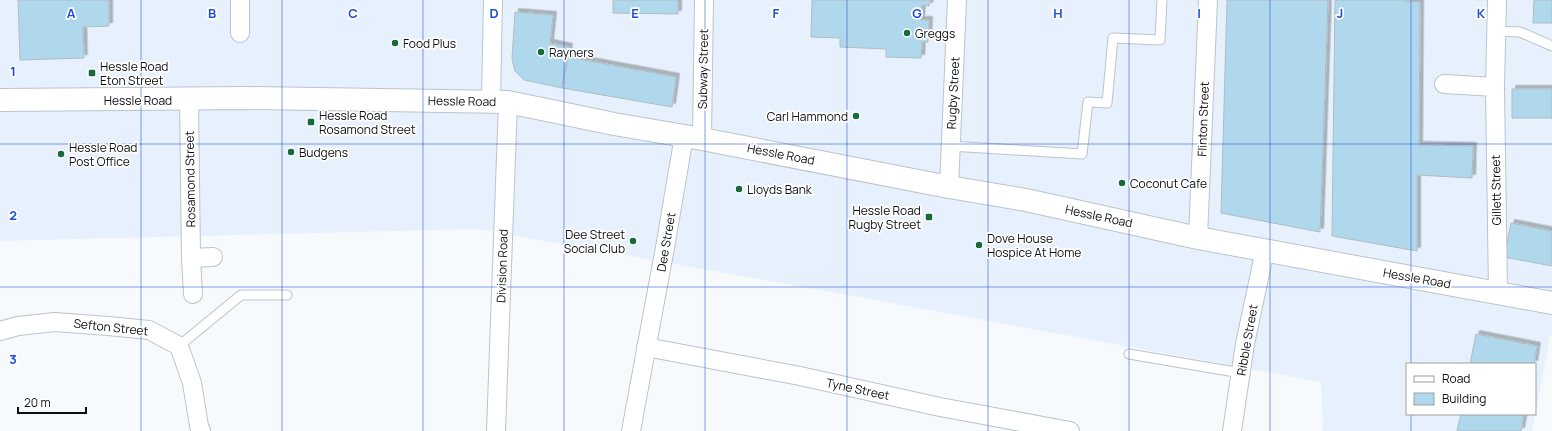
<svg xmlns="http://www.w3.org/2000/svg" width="1552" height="431" viewBox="0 0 1552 431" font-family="Manrope,sans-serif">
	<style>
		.built { fill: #e7f1fd; fill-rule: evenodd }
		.building { fill: #b0d8ed; stroke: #b1bbc1; filter: url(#shadow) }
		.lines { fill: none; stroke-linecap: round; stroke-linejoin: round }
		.service-casing { stroke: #bcc3cb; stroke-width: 11 }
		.minor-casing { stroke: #bcc3cb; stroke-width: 20 }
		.tertiary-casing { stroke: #bcc3cb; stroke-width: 24 }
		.service { stroke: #fff; stroke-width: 9 }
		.minor { stroke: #fff; stroke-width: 18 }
		.tertiary { stroke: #fff; stroke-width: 22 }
		.grid { fill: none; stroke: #1d4ed8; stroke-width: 1; stroke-opacity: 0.55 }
		.poi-dot { fill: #166a3b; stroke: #fff; stroke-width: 1.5 }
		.labels { text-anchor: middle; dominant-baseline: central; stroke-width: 3.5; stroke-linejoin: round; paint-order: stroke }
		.poi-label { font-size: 12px; fill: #0c0e11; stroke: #fff; text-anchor: start }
		.street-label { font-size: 12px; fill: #0c0e11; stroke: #fff }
		.grid-label { font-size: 13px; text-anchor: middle; font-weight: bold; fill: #1d4ed8; stroke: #fff; stroke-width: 3.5; stroke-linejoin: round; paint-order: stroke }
	</style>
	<defs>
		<filter id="shadow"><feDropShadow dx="3.5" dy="-3.5" stdDeviation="0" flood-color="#0004"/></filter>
	</defs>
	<rect width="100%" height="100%" fill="#f7fafd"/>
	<!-- built -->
	<path class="built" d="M 0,0 L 1552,0 L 1552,336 L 1550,336 L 1532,431 L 1323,431 L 1321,382 L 831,292 L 477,229 L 0,241 ZM 1407,364 L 1535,364 L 1535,414 L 1407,414 Z"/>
	<!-- building -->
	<path class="building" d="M 18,0 L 109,0 L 109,26 L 83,27 L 84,58 L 20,60 Z
		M 613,0 L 678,0 L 678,14 L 613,13 Z
		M 812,0 L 930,0 L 929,6 L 922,5 L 921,20 L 929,20 L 928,42 L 922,42 L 921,58 L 886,57 L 886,49 L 840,47 L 840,38 L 811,37 Z
		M 1227,0 L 1328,0 L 1320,232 L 1221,213 Z
		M 1335,0 L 1405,0 L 1405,1 L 1420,2 L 1419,145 L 1473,146 L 1472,178 L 1417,175 L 1417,251 L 1332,236 Z
		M 1534,0 L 1552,0 L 1552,23 L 1533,23 Z
		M 515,12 L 553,15 L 550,43 L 569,47 L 562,88 L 524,80 L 515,71 L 512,59 Z
		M 568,57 L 676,77 L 672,107 L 562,88 Z
		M 1512,89 L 1552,89 L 1552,118 L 1512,118 Z
		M 1511,223 L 1552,231 L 1552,266 L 1504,257 Z
		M 1476,334 L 1537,346 L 1534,364 L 1470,364 Z
		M 1461,414 L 1524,414 L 1521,431 L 1457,431 Z"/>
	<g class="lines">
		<!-- service casing -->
		<g class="service-casing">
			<path id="service" d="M 1496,31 L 1520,32 L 1552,46
				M 950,146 L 1082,154 L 1088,102 L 1107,103 L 1113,38 L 1160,40 L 1162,0
				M 179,346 L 241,295 L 287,295
				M 1129,354 L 1241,373"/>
		</g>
		<!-- minor casing -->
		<g class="minor-casing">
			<path id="minor" d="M 240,0 L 240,33
				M 1497,0 L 1495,87 L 1498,293
				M 1444,84 L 1495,87
				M 189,99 L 191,258 L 193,294
				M 491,101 L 493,0
				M 702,139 L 704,0
				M 949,187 L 957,0
				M 1198,238 L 1208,0
				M 191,258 L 213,257
				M 0,331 L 18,326 L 55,322 L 108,326 L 149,330 L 179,346 L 192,383 L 199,426 L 201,431
				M 646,347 L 800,376 L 940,407 L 1070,431
				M 496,431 L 508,102
				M 631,431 L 666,242 L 684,136
				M 1232,431 L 1245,344 L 1265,250"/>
		</g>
		<!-- tertiary casing -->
		<g class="tertiary-casing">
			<path id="tertiary" d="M 0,100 L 246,98 L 508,102 L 614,124 L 702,139 L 949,187 L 1026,200 L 1198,238 L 1552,303"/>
		</g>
		<!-- service -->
		<use href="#service" class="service"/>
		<!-- minor -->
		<use href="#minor" class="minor"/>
		<!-- tertiary -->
		<use href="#tertiary" class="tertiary"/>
	</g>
	<!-- grid -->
	<path class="grid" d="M 141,0 L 141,431M 282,0 L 282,431M 423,0 L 423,431M 564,0 L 564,431M 705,0 L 705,431M 847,0 L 847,431M 988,0 L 988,431M 1129,0 L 1129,431M 1270,0 L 1270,431M 1411,0 L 1411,364M 0,144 L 1552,144M 0,287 L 1552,287M 1411,414 L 1411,431"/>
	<!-- markers -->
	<g class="poi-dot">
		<circle cx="907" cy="33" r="4"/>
		<circle cx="395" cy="43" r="4"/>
		<circle cx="541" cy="52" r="4"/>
		<rect x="88" y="69" width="8" height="8" rx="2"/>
		<circle cx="856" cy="116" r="4"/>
		<rect x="307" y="118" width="8" height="8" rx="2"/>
		<circle cx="291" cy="152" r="4"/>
		<circle cx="61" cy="154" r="4"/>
		<circle cx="1122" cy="183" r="4"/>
		<circle cx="739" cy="189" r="4"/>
		<rect x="925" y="213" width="8" height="8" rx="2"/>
		<circle cx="633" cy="241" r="4"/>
		<circle cx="979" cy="245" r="4"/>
	</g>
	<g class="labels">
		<!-- poi labels -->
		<g class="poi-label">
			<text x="915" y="33">Greggs</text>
			<text x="403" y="43">Food Plus</text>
			<text x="549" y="52">Rayners</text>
			<text x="100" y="66">Hessle Road<tspan x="100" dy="14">Eton Street</tspan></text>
			<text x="319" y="115">Hessle Road<tspan x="319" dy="14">Rosamond Street</tspan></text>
			<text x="848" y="116" text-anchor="end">Carl Hammond</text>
			<text x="69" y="147">Hessle Road<tspan x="69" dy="14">Post Office</tspan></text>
			<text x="299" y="152">Budgens</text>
			<text x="1130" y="183">Coconut Cafe</text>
			<text x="747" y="189">Lloyds Bank</text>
			<text x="921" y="210" text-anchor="end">Hessle Road<tspan x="921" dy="14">Rugby Street</tspan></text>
			<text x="625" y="234" text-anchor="end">Dee Street<tspan x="625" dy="14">Social Club</tspan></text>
			<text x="987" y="238">Dove House<tspan x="987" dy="14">Hospice At Home</tspan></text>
		</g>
		<!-- street labels -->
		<g class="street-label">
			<text transform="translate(703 69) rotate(-89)">Subway Street</text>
			<text transform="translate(953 93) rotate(-87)">Rugby Street</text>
			<text x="138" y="100">Hessle Road</text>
			<text transform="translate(462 101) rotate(1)">Hessle Road</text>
			<text transform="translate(1203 119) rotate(-88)">Flinton Street</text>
			<text transform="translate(781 154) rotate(11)">Hessle Road</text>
			<text transform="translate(190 179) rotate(-91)">Rosamond Street</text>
			<text transform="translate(1496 190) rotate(-91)">Gillett Street</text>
			<text transform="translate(1099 216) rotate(12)">Hessle Road</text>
			<text transform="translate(666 242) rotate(-80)">Dee Street</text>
			<text transform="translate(502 266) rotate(-88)">Division Road</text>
			<text transform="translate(1417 278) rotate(10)">Hessle Road</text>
			<text transform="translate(111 327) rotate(6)">Sefton Street</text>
			<text transform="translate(1247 340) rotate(-80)">Ribble Street</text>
			<text transform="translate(858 389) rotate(12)">Tyne Street</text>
		</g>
	</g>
	<g class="grid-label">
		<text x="71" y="18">A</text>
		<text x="212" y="18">B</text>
		<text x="353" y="18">C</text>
		<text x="494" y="18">D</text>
		<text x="635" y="18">E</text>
		<text x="776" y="18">F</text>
		<text x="917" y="18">G</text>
		<text x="1058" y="18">H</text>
		<text x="1199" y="18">I</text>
		<text x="1340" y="18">J</text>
		<text x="1481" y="18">K</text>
		<text x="13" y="76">1</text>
		<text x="13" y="220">2</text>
		<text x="13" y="364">3</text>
	</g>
	<!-- legend -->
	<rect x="1406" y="363" width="130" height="52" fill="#ffffff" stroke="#9e9fa0"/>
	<rect x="1414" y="376" width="20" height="6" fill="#ffffff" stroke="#9e9fa0"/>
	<text x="1442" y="383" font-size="12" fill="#0c0e11">Road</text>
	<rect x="1414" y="393" width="20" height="12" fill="#b0d8ed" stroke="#9e9fa0"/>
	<text x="1442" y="403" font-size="12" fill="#0c0e11">Building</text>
	<!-- scale -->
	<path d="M18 407v6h68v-6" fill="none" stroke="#0c0e11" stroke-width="2"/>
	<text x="24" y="407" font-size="12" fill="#0c0e11" stroke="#ffffff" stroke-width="3" paint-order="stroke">20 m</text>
</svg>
